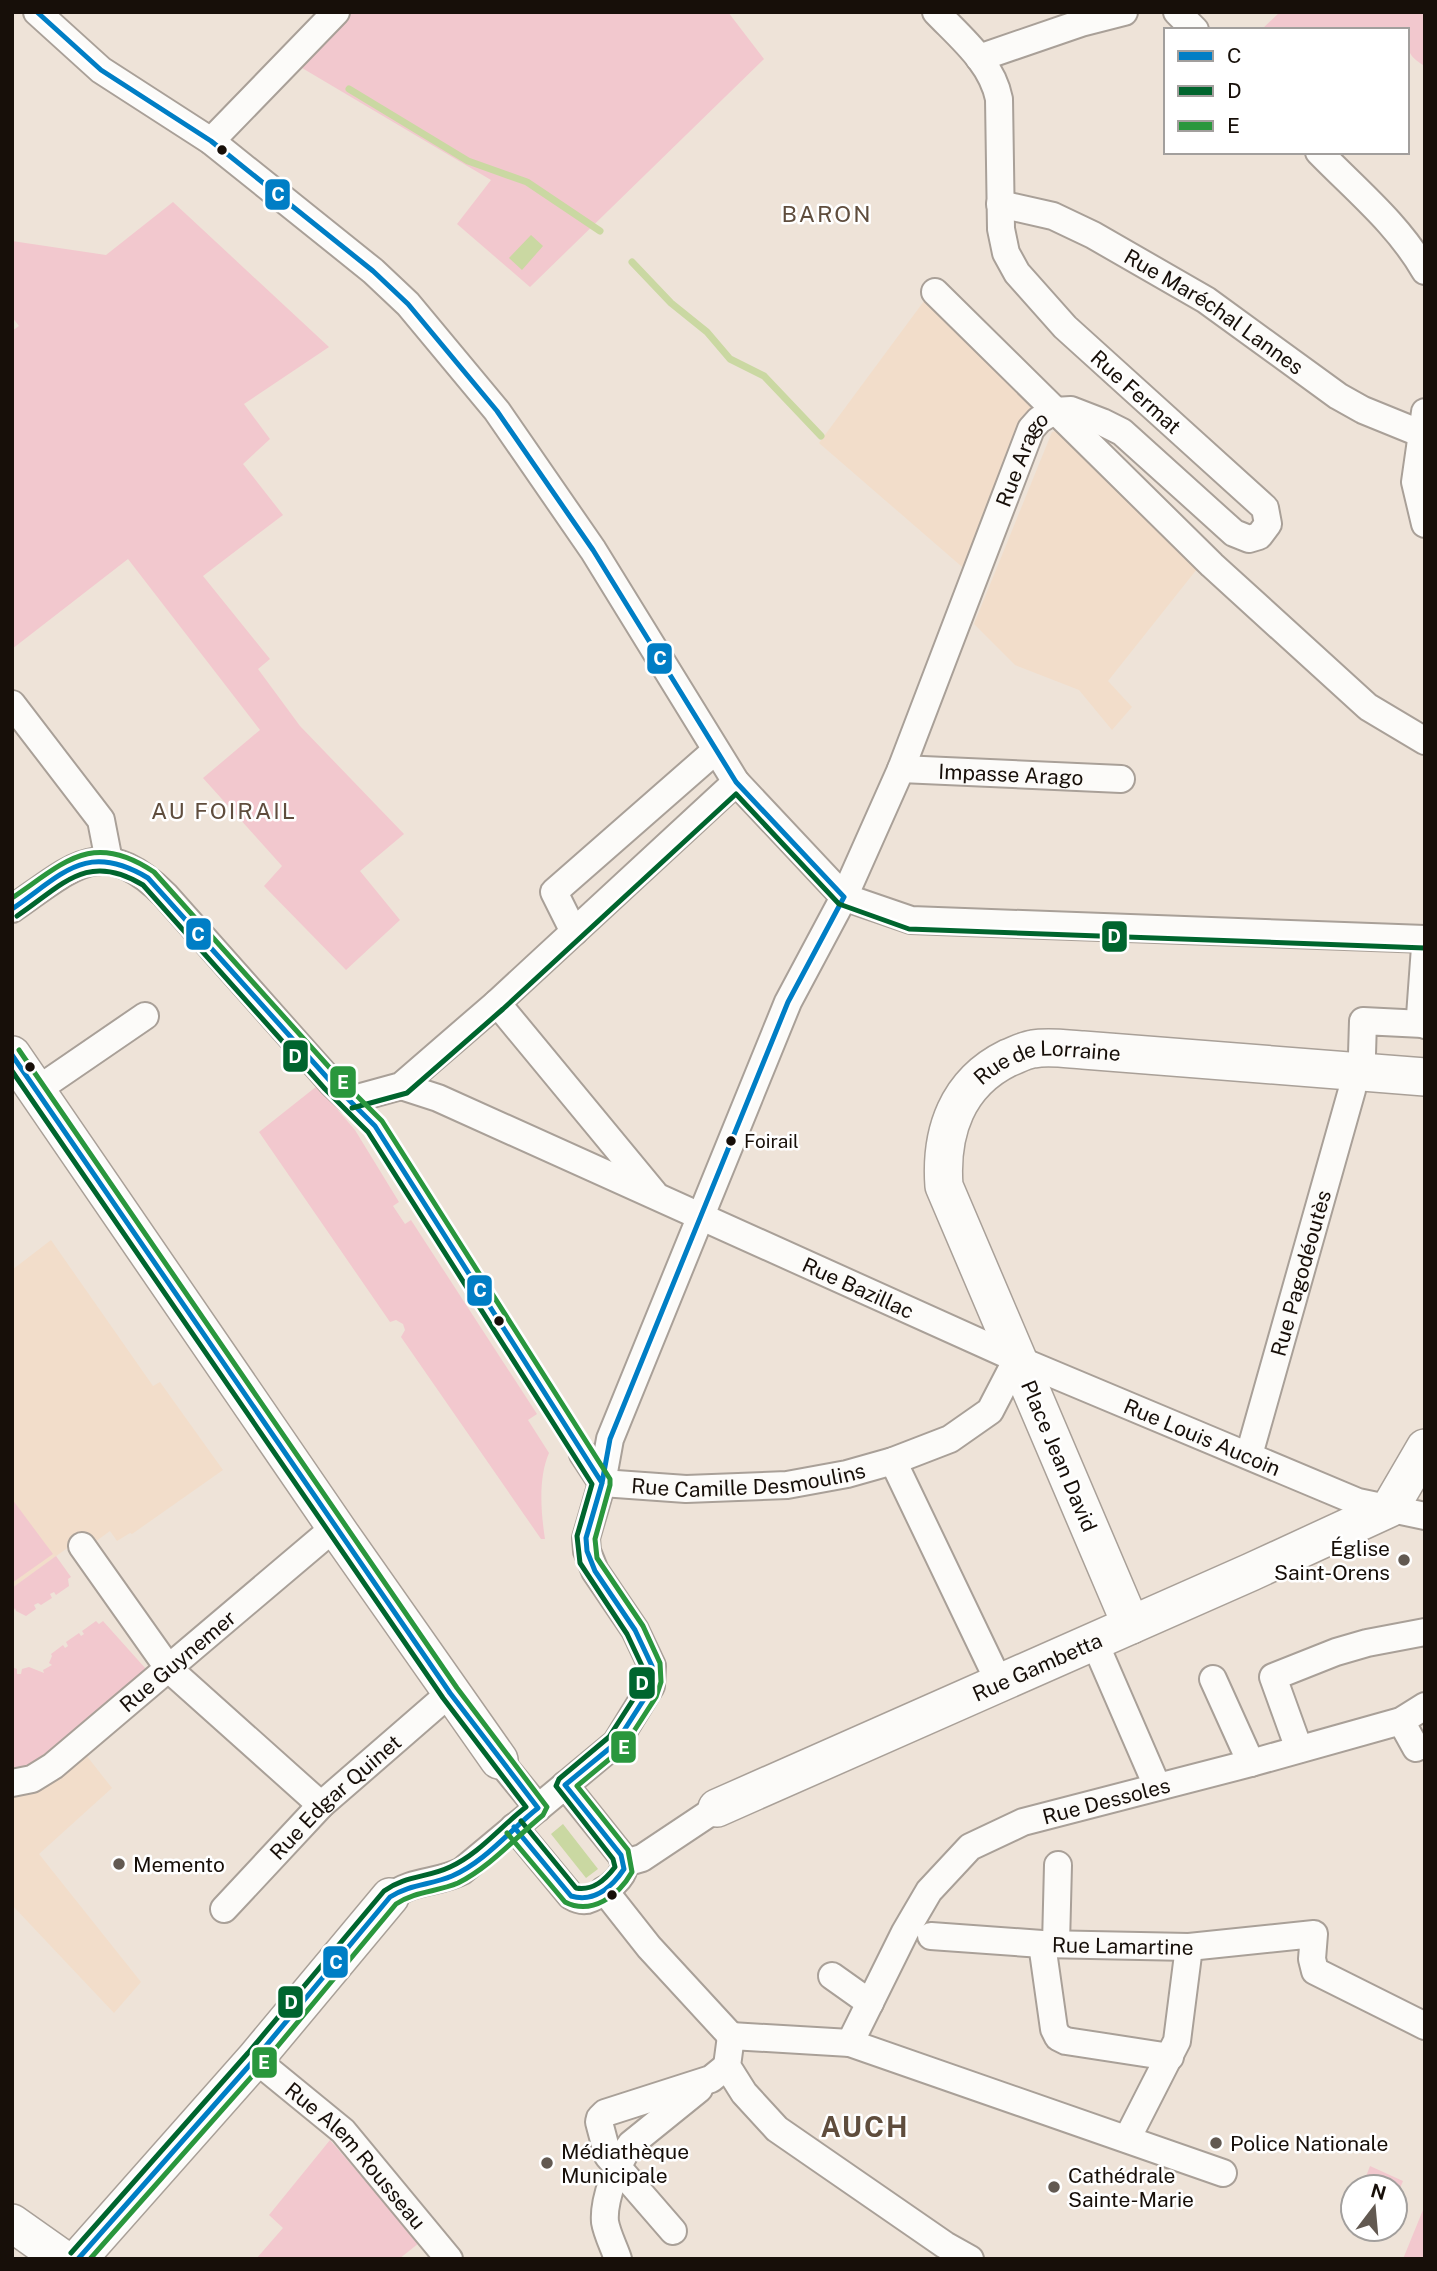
<svg xmlns="http://www.w3.org/2000/svg" width="1437" height="2271" viewBox="0 0 1437 2271" font-family="'Public Sans',sans-serif">
	<style>
		.built { fill: #f2ddca }
		.green { fill: #f2c8ce }
		.water { fill: #cad8a2 }
		.lines { fill: none; stroke-linecap: round; stroke-linejoin: round }
		.stream { stroke: #cad8a2; stroke-width: 7 }
		.street-casing { stroke: #a9a098; stroke-width: 30 }
		.secondary-casing { stroke: #a9a098; stroke-width: 40 }
		.street { stroke: #fcfbf9; stroke-width: 26 }
		.secondary { stroke: #fcfbf9; stroke-width: 37 }
		.bus-1-casing { stroke: #fff; stroke-width: 10 }
		.bus-2-casing { stroke: #fff; stroke-width: 10 }
		.bus-3-casing { stroke: #fff; stroke-width: 10 }
		.bus-1 { stroke: #007ec5; stroke-width: 5 }
		.bus-2 { stroke: #00652e; stroke-width: 5 }
		.bus-3 { stroke: #2a973d; stroke-width: 5 }
		.bus-dot { fill: #170f09; stroke: #fff; stroke-width: 2.5 }
		.poi-dot { fill: #625951; stroke: #fff; stroke-width: 2.5 }
		.labels { text-anchor: middle; dominant-baseline: central; stroke-width: 5; stroke-linejoin: round; paint-order: stroke }
		.bus-label { font-size: 19px; fill: #170f09; stroke: #fff; text-anchor: start }
		.street-label { font-size: 21px; fill: #170f09; stroke: #fff }
		.poi-label { font-size: 21px; fill: #170f09; stroke: #fff; text-anchor: start }
		.neighbourhood-label { font-size: 23px; letter-spacing: 2px; fill: #5f4d3d; stroke: #fff }
		.district-label { font-size: 28px; font-weight: bold; letter-spacing: 2px; fill: #5f4d3d; stroke: #fff }
		.line-badge { stroke: #fff; stroke-width: 2.5 }
		.badge-label { font-size: 19px; text-anchor: middle; font-weight: bold; fill: #fff }
	</style>
	<rect width="100%" height="100%" fill="#eee3d8"/>
	<!-- built -->
	<path class="built" d="M 927,297 L 1033,401 L 968,572 L 819,443 Z
		M 1064,429 L 1201,564 L 1108,681 L 1132,707 L 1112,730 L 1079,690 L 1015,665 L 974,624 L 1052,432 Z
		M 51,1240 L 153,1386 L 160,1382 L 223,1470 L 132,1534 L 130,1533 L 117,1541 L 110,1531 L 95,1542 L 84,1536 L 12,1588 L 12,1270 Z
		M 86,1755 L 112,1788 L 39,1854 L 141,1982 L 114,2013 L 12,1905 L 12,1793 Z"/>
	<!-- green -->
	<path class="green" d="M 347,12 L 728,12 L 764,59 L 530,287 L 457,224 L 491,180 L 297,65 Z
		M 1280,12 L 1425,12 L 1425,66 C 1407,56 1407,49 1407,30 L 1261,30 Z
		M 173,202 L 329,347 L 244,404 L 270,439 L 243,464 L 283,515 L 203,576 L 270,659 L 258,669 L 300,726 L 404,834 L 360,871 L 400,920 L 346,970 L 264,886 L 282,866 L 203,778 L 260,730 L 128,559 L 12,649 L 12,331 L 19,326 L 12,317 L 12,241 L 106,255 Z
		M 317,1086 L 355,1130 L 399,1202 L 393,1206 L 405,1224 L 411,1220 L 537,1414 L 528,1420 L 549,1453 C 538,1478 541,1513 545,1539 L 541,1539 L 401,1337 L 405,1330 L 403,1324 L 396,1320 L 390,1322 L 259,1132 Z
		M 12,1499 L 53,1554 L 12,1583 Z
		M 56,1556 L 71,1577 L 68,1579 L 69,1586 L 56,1595 L 54,1592 L 50,1594 L 52,1598 L 41,1605 L 38,1603 L 34,1605 L 36,1609 L 26,1616 L 16,1611 L 15,1608 L 12,1613 L 12,1588 Z
		M 96,1621 L 99,1624 L 103,1621 L 146,1669 L 37,1760 L 25,1766 L 12,1769 L 12,1667 L 17,1669 L 17,1674 L 21,1674 L 22,1669 L 29,1667 L 44,1673 L 43,1670 L 52,1665 L 49,1663 L 52,1656 L 51,1654 L 63,1645 L 65,1648 L 68,1646 L 66,1642 L 79,1633 L 81,1636 L 84,1634 L 82,1631 Z
		M 330,2140 L 419,2243 L 399,2259 L 256,2259 L 283,2228 L 269,2215 Z
		M 1370,2166 L 1403,2181 L 1395,2200 L 1395,2187 L 1362,2187 Z
		M 1425,2205 L 1425,2259 L 1403,2259 Z"/>
	<!-- water -->
	<path class="water" d="M 531,235 L 543,246 L 522,270 L 509,258 Z
		M 563,1824 L 598,1869 L 586,1878 L 551,1834 Z"/>
	<g class="lines">
		<!-- stream -->
		<path class="stream" d="M 349,89 L 468,161 L 527,182 L 600,231
			M 632,262 L 671,303 L 707,332 L 730,359 L 764,376 L 821,436"/>
		<!-- street casing -->
		<g class="street-casing">
			<g id="street">
				<path d="M 37,12 L 101,70 L 211,141 L 373,271 L 408,304 L 497,411 L 593,550 L 736,782 L 844,897 L 911,920 L 1425,939"/>
				<path d="M 1177,12 L 1195,30"/>
				<path d="M 979,58 L 1081,23 L 1124,12"/>
				<path d="M 211,141 L 336,12"/>
				<path d="M 1319,152 C 1356,190 1398,224 1425,271"/>
				<path id="s1" d="M 1000,204 L 1053,216 L 1093,235 L 1206,300 L 1338,396 L 1363,410 L 1422,434"/>
				<path d="M 935,292 L 1212,565 L 1368,707 L 1425,741"/>
				<path d="M 1425,412 L 1415,482 L 1425,524"/>
				<path d="M 12,704 L 101,820 L 109,861"/>
				<path id="s2" d="M 901,769 L 1121,779"/>
				<path d="M 12,909 C 72,868 102,832 165,895 L 332,1083 L 350,1100 L 401,1086 L 497,1003 L 736,782"/>
				<path d="M 574,932 L 554,892 L 715,751"/>
				<path d="M 1425,947 L 1420,1016 L 1425,1025"/>
				<path d="M 497,1003 L 654,1193"/>
				<path d="M 1362,1054 L 1363,1021 L 1423,1024"/>
				<path id="s3" d="M 401,1086 L 438,1098 L 1017,1359 L 1358,1502 L 1425,1516"/>
				<path d="M 37,1090 L 145,1016"/>
				<path d="M 583,1454 L 602,1483"/>
				<path id="s4" d="M 1249,1455 L 1352,1090"/>
				<path d="M 893,1461 L 999,1682"/>
				<path id="s5" d="M 602,1483 L 686,1489 L 787,1485 L 847,1474 L 893,1461 L 950,1439 L 990,1411 L 1017,1359"/>
				<path d="M 82,1546 L 169,1669 L 321,1805"/>
				<path d="M 1094,1641 L 1157,1786"/>
				<path d="M 1213,1679 L 1251,1763"/>
				<path d="M 1401,1721 L 1416,1748"/>
				<path d="M 1299,1749 L 1273,1677 L 1336,1652 L 1367,1643 L 1425,1632"/>
				<path d="M 499,1760 L 538,1808"/>
				<path id="s6" d="M 12,1783 L 32,1779 L 53,1766 L 335,1527"/>
				<path d="M 514,1827 L 571,1896 C 576,1899 581,1901 587,1900 C 598,1897 619,1882 623,1871 C 626,1865 624,1861 621,1855 L 565,1785"/>
				<path d="M 625,1863 L 642,1858 L 717,1808"/>
				<path d="M 604,1890 L 649,1947 L 731,2036"/>
				<path id="s7" d="M 390,1897 C 413,1879 437,1884 462,1871 L 616,1743 L 651,1686 L 652,1666 L 635,1630 L 595,1571 L 587,1551 L 586,1538 L 602,1483 L 610,1439 L 788,1002 L 844,897 L 901,769 L 1031,429 L 1039,420 L 1054,411 L 1071,410 L 1102,422 L 1122,432 L 1234,533 L 1249,539 L 1259,536 L 1268,524 L 1265,508 L 1065,327 L 1017,273 L 1006,253 L 1001,229 L 999,99 C 992,63 961,38 936,12"/>
				<path id="s8" d="M 224,1909 L 321,1805 L 450,1693"/>
				<path id="s9" d="M 931,1936 L 1042,1944 L 1189,1947 L 1314,1934 L 1312,1959 L 1315,1971 L 1425,2026"/>
				<path d="M 1042,1944 L 1054,2029 L 1058,2037 L 1066,2041 L 1170,2057"/>
				<path d="M 1056,1944 L 1058,1865"/>
				<path d="M 832,1976 L 870,2003"/>
				<path d="M 731,2036 L 850,2043 L 1223,2173"/>
				<path d="M 731,2036 L 727,2066 L 744,2093 L 777,2129 L 945,2245 L 970,2259"/>
				<path id="s10" d="M 850,2043 L 905,1932 L 929,1891 L 970,1847 L 1023,1822 L 1251,1763 L 1401,1721 L 1425,1706"/>
				<path id="s11" d="M 255,2059 L 343,2131 L 449,2259"/>
				<path d="M 1127,2139 L 1177,2041 L 1189,1947"/>
				<path d="M 673,2231 L 608,2156 L 599,2122 L 600,2118 L 605,2113 L 711,2079 L 727,2066"/>
				<path d="M 618,2259 C 614,2247 607,2234 605,2222 C 603,2200 618,2161 631,2144 L 699,2089"/>
			</g>
		</g>
		<!-- secondary casing -->
		<g class="secondary-casing">
			<g id="secondary">
				<path d="M 12,1055 L 341,1535 L 499,1760"/>
				<path id="s12" d="M 1131,1625 L 944,1186 C 940,1132 957,1083 1008,1058 C 1016,1055 1025,1050 1033,1049 C 1049,1046 1067,1049 1083,1050 L 1425,1077"/>
				<path id="s13" d="M 717,1808 L 1251,1572 L 1390,1508 L 1425,1448"/>
				<path d="M 12,2223 L 63,2259"/>
				<path d="M 78,2259 L 255,2059 L 390,1897"/>
			</g>
		</g>
		<!-- street -->
		<use href="#street" class="street"/>
		<!-- secondary -->
		<use href="#secondary" class="secondary"/>
		<!-- bus-1 casing -->
		<g class="bus-1-casing">
			<path id="bus-1" d="M 37,12 L 101,70 L 211,141 L 373,271 L 408,304 L 497,411 L 593,550 L 736,782 L 844,897
				M 12,909 C 63,874 86,841 148,878 L 332,1083 L 375,1126 L 602,1483
				M 12,1055 L 450,1693 L 538,1808 C 510,1830 485,1862 452,1876 C 431,1885 410,1884 390,1897 L 255,2059 L 78,2259
				M 514,1827 L 571,1896 C 594,1903 612,1887 624,1869 L 621,1855 L 565,1785 L 616,1743 L 648,1693 L 652,1681 L 652,1666 L 635,1630 L 595,1571 L 587,1551 L 586,1538 L 602,1483 L 610,1439 L 788,1002 L 844,897"/>
		</g>
		<!-- bus-2 casing -->
		<g class="bus-2-casing">
			<path id="bus-2" d="M 17,916 C 63,885 87,851 143,885 L 325,1089 L 368,1132 L 592,1484 L 577,1536 L 580,1563 L 627,1634 L 643,1668 L 643,1680 L 640,1689 L 609,1737 L 559,1779 L 556,1786 L 613,1859 L 615,1867 C 605,1880 593,1891 576,1888 L 521,1821
				M 12,1071 L 443,1698 L 526,1807 C 501,1826 479,1854 450,1867 C 427,1878 406,1875 384,1891 L 248,2053 L 71,2253
				M 352,1108 L 407,1093 L 503,1009 L 736,794 L 839,904 L 909,929 L 1425,948"/>
		</g>
		<!-- bus-3 casing -->
		<g class="bus-3-casing">
			<path id="bus-3" d="M 12,898 C 64,863 92,830 154,872 L 338,1077 L 382,1121 L 610,1479 L 610,1485 L 595,1539 L 597,1558 L 643,1626 L 660,1663 L 661,1682 L 656,1697 L 623,1748 L 577,1786 L 628,1850 L 632,1872 C 619,1895 592,1916 565,1902 L 507,1833
				M 19,1050 L 457,1688 L 547,1807 L 543,1815 C 516,1837 490,1867 458,1883 C 437,1892 415,1891 396,1904 L 262,2065 L 90,2259"/>
		</g>
		<!-- bus-1 -->
		<use href="#bus-1" class="bus-1"/>
		<!-- bus-2 -->
		<use href="#bus-2" class="bus-2"/>
		<!-- bus-3 -->
		<use href="#bus-3" class="bus-3"/>
	</g>
	<!-- markers -->
	<g class="bus-dot">
		<circle cx="222" cy="150" r="6"/>
		<circle cx="30" cy="1067" r="6"/>
		<circle cx="731" cy="1141" r="6"/>
		<circle cx="499" cy="1321" r="6"/>
		<circle cx="612" cy="1895" r="6"/>
	</g>
	<g class="poi-dot">
		<circle cx="1404" cy="1560" r="7"/>
		<circle cx="119" cy="1864" r="7"/>
		<circle cx="1216" cy="2143" r="7"/>
		<circle cx="547" cy="2163" r="7"/>
		<circle cx="1054" cy="2187" r="7"/>
	</g>
	<g class="labels">
		<!-- bus labels -->
		<g class="bus-label">
			<text x="744" y="1141">Foirail</text>
		</g>
		<!-- street labels -->
		<g class="street-label">
			<text stroke="none"><textPath href="#s1" startOffset="242">Rue Maréchal Lannes</textPath></text>
			<text transform="translate(1136 392) rotate(42)">Rue Fermat</text>
			<text stroke="none"><textPath href="#s7" startOffset="1676">Rue Arago</textPath></text>
			<text stroke="none"><textPath href="#s2" startOffset="110">Impasse Arago</textPath></text>
			<text stroke="none"><textPath href="#s12" startOffset="668">Rue de Lorraine</textPath></text>
			<text stroke="none"><textPath href="#s4" startOffset="189">Rue Pagodéoutès</textPath></text>
			<text stroke="none"><textPath href="#s3" startOffset="500">Rue Bazillac</textPath></text>
			<text stroke="none"><textPath href="#s3" startOffset="875">Rue Louis Aucoin</textPath></text>
			<text transform="translate(1059 1456) rotate(67)">Place Jean David</text>
			<text stroke="none"><textPath href="#s5" startOffset="147">Rue Camille Desmoulins</textPath></text>
			<text stroke="none"><textPath href="#s6" startOffset="208">Rue Guynemer</textPath></text>
			<text stroke="none"><textPath href="#s13" startOffset="350">Rue Gambetta</textPath></text>
			<text stroke="none"><textPath href="#s8" startOffset="158">Rue Edgar Quinet</textPath></text>
			<text stroke="none"><textPath href="#s10" startOffset="376">Rue Dessoles</textPath></text>
			<text stroke="none"><textPath href="#s9" startOffset="192">Rue Lamartine</textPath></text>
			<text stroke="none"><textPath href="#s11" startOffset="140">Rue Alem Rousseau</textPath></text>
		</g>
		<!-- poi labels -->
		<g class="poi-label">
			<text x="1390" y="1548" text-anchor="end">Église<tspan x="1390" dy="24">Saint-Orens</tspan></text>
			<text x="133" y="1864">Memento</text>
			<text x="1230" y="2143">Police Nationale</text>
			<text x="561" y="2151">Médiathèque<tspan x="561" dy="24">Municipale</tspan></text>
			<text x="1068" y="2175">Cathédrale<tspan x="1068" dy="24">Sainte-Marie</tspan></text>
		</g>
		<!-- neighbourhood labels -->
		<g class="neighbourhood-label">
			<text x="827" y="213">BARON</text>
			<text x="224" y="810">AU FOIRAIL</text>
		</g>
		<!-- district labels -->
		<g class="district-label">
			<text x="865" y="2126">AUCH</text>
		</g>
	</g>
	<g class="line-badge">
		<rect x="264" y="178" width="27" height="33" rx="7" fill="#007ec5"/>
		<rect x="646" y="642" width="27" height="33" rx="7" fill="#007ec5"/>
		<rect x="185" y="917" width="27" height="34" rx="7" fill="#007ec5"/>
		<rect x="1101" y="920" width="27" height="33" rx="7" fill="#00652e"/>
		<rect x="282" y="1039" width="27" height="34" rx="7" fill="#00652e"/>
		<rect x="329" y="1065" width="28" height="34" rx="7" fill="#2a973d"/>
		<rect x="466" y="1274" width="27" height="33" rx="7" fill="#007ec5"/>
		<rect x="628" y="1666" width="28" height="34" rx="7" fill="#00652e"/>
		<rect x="610" y="1730" width="27" height="34" rx="7" fill="#2a973d"/>
		<rect x="322" y="1945" width="27" height="34" rx="7" fill="#007ec5"/>
		<rect x="277" y="1985" width="27" height="34" rx="7" fill="#00652e"/>
		<rect x="251" y="2046" width="27" height="33" rx="7" fill="#2a973d"/>
	</g>
	<g class="badge-label">
		<text x="278" y="201">C</text>
		<text x="660" y="665">C</text>
		<text x="198" y="941">C</text>
		<text x="1114" y="943">D</text>
		<text x="295" y="1063">D</text>
		<text x="343" y="1089">E</text>
		<text x="480" y="1297">C</text>
		<text x="642" y="1690">D</text>
		<text x="624" y="1754">E</text>
		<text x="336" y="1969">C</text>
		<text x="291" y="2009">D</text>
		<text x="264" y="2069">E</text>
	</g>
	<!-- border -->
	<rect width="1437" height="2271" fill="none" stroke="#170f09" stroke-width="28"/>
	<!-- legend -->
	<rect x="1164" y="28" width="245" height="126" fill="#ffffff" stroke="#a29f9d" stroke-width="2"/>
	<rect x="1178" y="51" width="35" height="10" fill="#007ec5" stroke="#a29f9d" stroke-width="2"/>
	<text x="1227" y="63" font-size="21" fill="#170f09">C</text>
	<rect x="1178" y="86" width="35" height="10" fill="#00652e" stroke="#a29f9d" stroke-width="2"/>
	<text x="1227" y="98" font-size="21" fill="#170f09">D</text>
	<rect x="1178" y="121" width="35" height="10" fill="#2a973d" stroke="#a29f9d" stroke-width="2"/>
	<text x="1227" y="133" font-size="21" fill="#170f09">E</text>
	<!-- north arrow -->
	<g transform="translate(1374 2208) rotate(16)"><circle r="33" fill="#ffffff" stroke="#a29f9d" stroke-width="2"/>
	<path d="M0-5L12 26L0 18L-12 26Z" fill="#625951"/>
	<text y="-10" font-size="19" font-weight="bold" text-anchor="middle" fill="#170f09">N</text>
	</g>
</svg>
